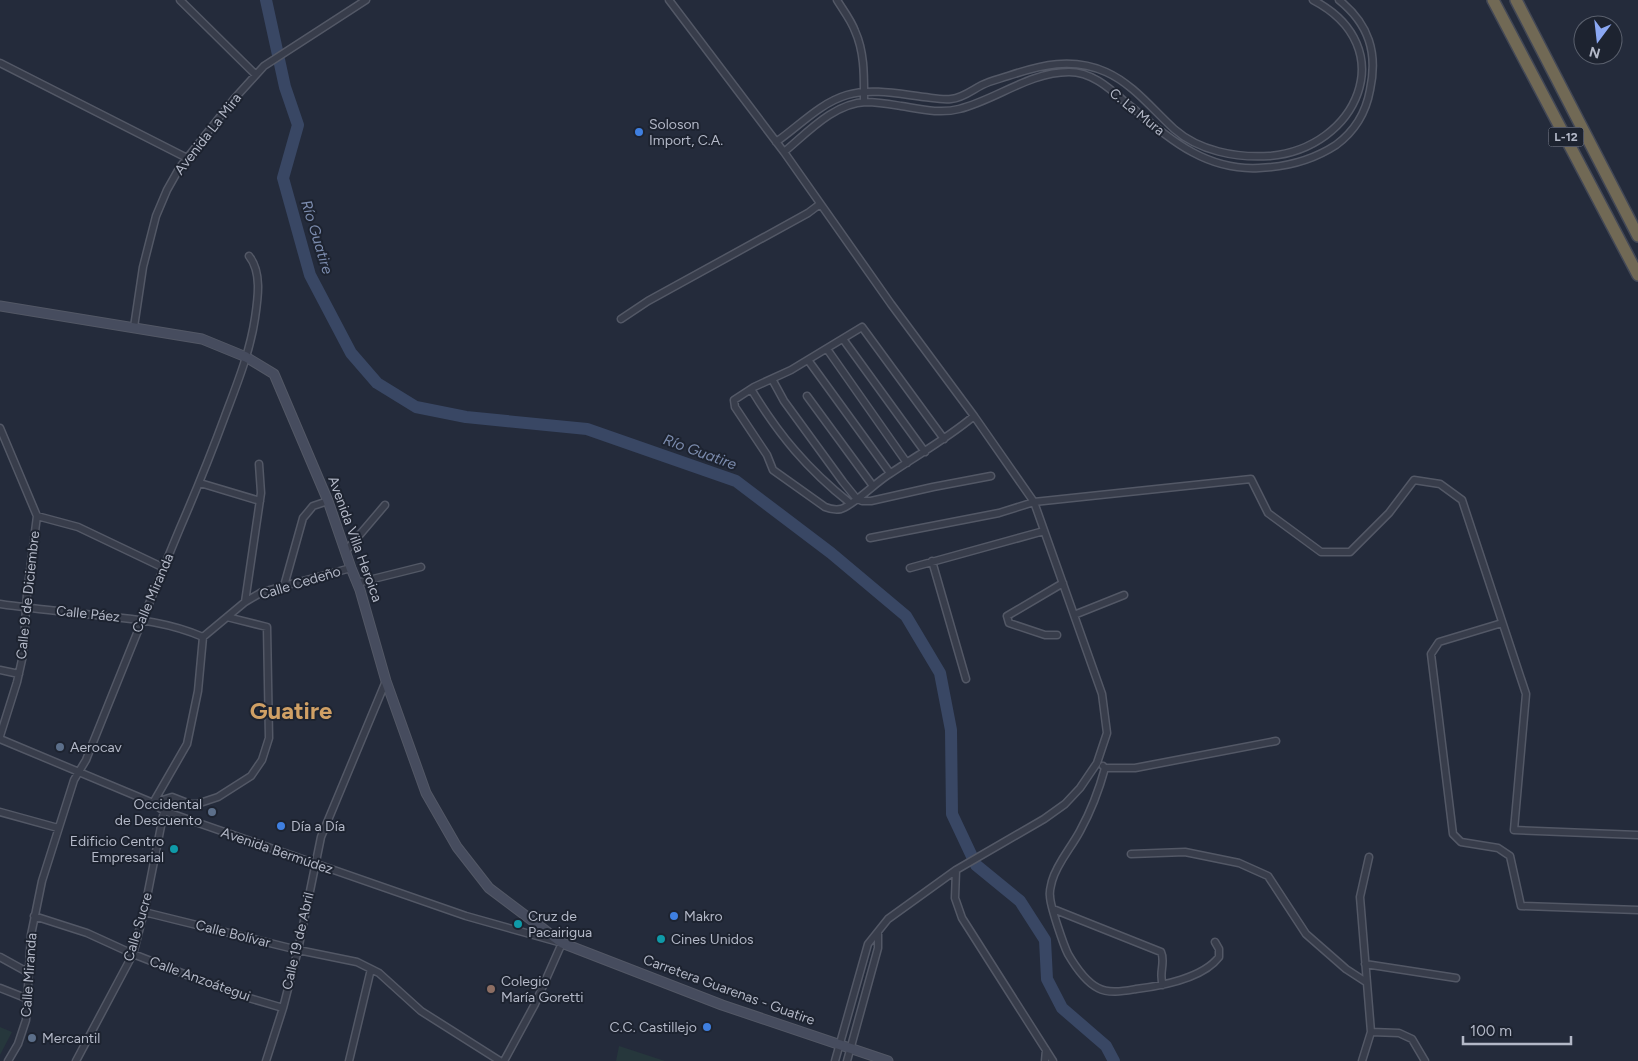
<svg xmlns="http://www.w3.org/2000/svg" width="1638" height="1061" viewBox="0 0 1638 1061" font-family="Figtree,sans-serif">
	<style>
		.green { fill: #26373c }
		.lines { fill: none; stroke-linecap: round; stroke-linejoin: round }
		.river { stroke: #394764; stroke-width: 12 }
		.street-casing { stroke: #535866; stroke-width: 9 }
		.secondary-casing { stroke: #535866; stroke-width: 11 }
		.highway-casing { stroke: #434856; stroke-width: 14 }
		.street { stroke: #383d4b; stroke-width: 6 }
		.secondary { stroke: #464c5e; stroke-width: 9 }
		.highway { stroke: #716955; stroke-width: 11 }
		.shop-dot { fill: #3f7fe0; stroke: #1d2330; stroke-width: 2 }
		.service-dot { fill: #5c6f8a; stroke: #1d2330; stroke-width: 2 }
		.culture-dot { fill: #0f9aa8; stroke: #1d2330; stroke-width: 2 }
		.education-dot { fill: #8d6e63; stroke: #1d2330; stroke-width: 2 }
		.labels { text-anchor: middle; dominant-baseline: central; stroke-width: 4; stroke-linejoin: round; paint-order: stroke }
		.shield { fill: #1d2330; stroke: #868b9a; stroke-width: 1 }
		.shield-label { font-size: 12px; font-weight: bold; fill: #b3b8c7 }
		.street-label { font-size: 14px; fill: #b3b8c7; stroke: #1d2330 }
		.poi-label { font-size: 14px; fill: #b3b8c7; stroke: #1d2330; text-anchor: start }
		.water-label { font-size: 15px; font-style: italic; fill: #7c8cae; stroke: #1d2330 }
		.town-label { font-size: 24px; font-weight: bold; fill: #d0a065; stroke: #1d2330 }
	</style>
	<rect width="100%" height="100%" fill="#242b3b"/>
	<!-- green -->
	<path class="green" d="M 0,1027 L 12,1032 L 0,1055 Z
		M 619,1046 L 665,1061 L 616,1061 Z"/>
	<g class="lines">
		<!-- river -->
		<path class="river" d="M 266,0 L 285,87 L 298,125 L 283,178 L 310,275 L 351,353 L 377,383 L 416,407 L 466,417 L 587,429 L 736,481 L 831,553 L 906,616 L 940,673 L 951,730 L 952,814 L 976,865 L 1020,901 L 1045,940 L 1047,979 L 1062,1008 L 1106,1046 L 1114,1061"/>
		<!-- street casing -->
		<g class="street-casing">
			<path id="street" d="M 180,0 L 256,75
				M 669,0 L 784,152 L 891,304 L 974,416 L 1034,502 L 1102,694 L 1107,733 L 1097,763 L 1080,788 L 1065,804 L 1044,819 L 956,870 L 888,919 L 868,944 L 835,1061
				M 837,0 C 843,10 851,20 855,31 C 865,53 864,78 864,102
				M 0,63 L 187,158
				M 776,142 C 799,126 820,103 847,95 C 871,88 899,94 924,97 C 933,98 942,100 951,99 C 963,98 972,90 982,85 C 990,81 999,79 1008,76 C 1041,65 1072,57 1106,72 C 1133,84 1152,109 1174,129 C 1199,151 1236,158 1269,156 C 1357,149 1403,47 1313,0
				M 784,152 C 807,133 834,103 866,102 C 878,102 889,104 901,106 C 920,109 940,114 959,109 C 996,100 1029,72 1069,72 C 1091,72 1108,87 1123,100 C 1165,134 1201,171 1259,168 C 1286,167 1313,160 1336,145 C 1355,131 1366,112 1370,90 C 1378,53 1369,24 1339,0
				M 621,319 L 648,301 L 808,213 L 820,204
				M 134,327 L 143,267 L 156,216 L 167,190 L 180,167 L 234,99 L 264,66 L 366,0
				M 843,339 L 925,452
				M 827,349 L 907,463
				M 808,360 L 890,473
				M 772,379 L 784,401 L 843,482 L 856,498 L 862,501 L 871,501 L 933,487 L 991,476
				M 751,389 C 779,435 807,469 850,503
				M 807,396 L 873,486
				M 0,428 L 37,516 L 27,594 L 23,655 L 17,682 L 0,736
				M 944,439 L 862,327 L 791,370 L 754,387 L 734,400 L 735,407 L 767,455 L 773,470 L 825,507 C 830,509 836,510 841,509 C 854,505 877,481 891,473 C 919,454 948,438 974,416
				M 200,483 L 260,501
				M 37,516 L 78,527 L 164,568
				M 870,538 L 999,513 L 1034,502 L 1251,479 L 1268,513 L 1321,552 L 1350,552 L 1389,513 L 1414,480 L 1440,484 L 1462,500 L 1526,694 L 1514,830 L 1638,835
				M 345,552 L 385,505
				M 932,561 L 966,679
				M 910,568 L 1044,531
				M 357,583 L 421,567
				M 284,586 L 303,518 L 313,506 L 328,501
				M 245,602 L 261,493 L 259,464
				M 0,604 C 34,609 68,612 103,616 C 137,619 171,623 203,637
				M 1074,615 L 1124,595
				M 1502,623 L 1439,642 L 1431,654 L 1453,834 L 1461,842 L 1498,848 L 1510,856 L 1521,906 L 1638,910
				M 1057,635 L 1045,635 L 1009,623 L 1007,616 L 1063,583
				M 203,637 L 245,602 L 262,592 L 351,568
				M 0,670 L 19,674
				M 0,739 L 153,803 L 164,811 L 466,916 L 562,943 L 535,1004 L 504,1061
				M 1103,766 L 1105,768 L 1135,768 L 1276,741
				M 1105,768 C 1099,790 1091,811 1080,831 C 1071,848 1057,863 1052,881 C 1051,886 1049,891 1050,896 C 1050,906 1064,946 1068,954 C 1075,966 1086,982 1098,988 C 1109,994 1124,991 1136,989 C 1161,986 1203,978 1219,957 L 1219,949 L 1215,942
				M 153,803 L 172,797 L 190,804 L 197,804 L 218,797 L 251,776 L 262,760 L 269,738 L 267,627 L 227,617
				M 153,803 L 187,744 L 198,691 L 203,637
				M 0,812 L 58,828
				M 1131,854 L 1185,852 L 1239,863 L 1268,876 L 1306,934 L 1346,969 L 1366,982
				M 956,870 L 955,898 L 962,918 L 1053,1061
				M 1053,909 L 1161,952 C 1166,962 1158,974 1163,985
				M 144,912 L 298,950 L 357,962 L 379,973 L 421,1011 L 500,1061
				M 34,916 L 87,933 L 133,954 L 192,977 L 249,998 L 283,1008
				M 0,957 L 29,973
				M 1365,964 L 1456,978
				M 0,988 L 28,999
				M 1371,1032 L 1399,1033 L 1412,1039 L 1425,1061
				M 8,1061 L 18,1044 L 26,1020 L 31,935 L 42,881 L 74,780 L 86,760 C 117,683 148,605 180,528 C 196,491 211,454 225,416 C 237,384 250,352 255,318 C 258,298 262,272 249,256
				M 76,1061 L 133,954 L 144,912 L 164,811
				M 266,1061 L 283,1008 L 298,950 L 321,837 L 386,681
				M 349,1061 L 371,969
				M 847,1061 L 878,948 L 878,932
				M 1045,1061 L 1046,1050
				M 1362,1061 L 1371,1032 L 1360,897 L 1369,857"/>
		</g>
		<!-- secondary casing -->
		<g class="secondary-casing">
			<path id="secondary" d="M 0,306 L 202,339 L 246,357 L 274,374 L 328,501 L 351,568 L 360,590 L 386,681 L 426,793 L 457,847 L 489,888 L 562,943 L 722,1005 L 888,1061"/>
		</g>
		<!-- highway casing -->
		<g class="highway-casing">
			<path id="highway" d="M 1493,0 L 1638,275
				M 1516,0 L 1638,236"/>
		</g>
		<!-- street -->
		<use href="#street" class="street"/>
		<!-- secondary -->
		<use href="#secondary" class="secondary"/>
		<!-- highway -->
		<use href="#highway" class="highway"/>
	</g>
	<!-- markers -->
	<g class="shop-dot">
		<circle cx="639" cy="132" r="5"/>
		<circle cx="281" cy="826" r="5"/>
		<circle cx="674" cy="916" r="5"/>
		<circle cx="707" cy="1027" r="5"/>
	</g>
	<g class="service-dot">
		<circle cx="60" cy="747" r="5"/>
		<circle cx="212" cy="812" r="5"/>
		<circle cx="32" cy="1038" r="5"/>
	</g>
	<g class="culture-dot">
		<circle cx="174" cy="849" r="5"/>
		<circle cx="518" cy="924" r="5"/>
		<circle cx="661" cy="939" r="5"/>
	</g>
	<circle class="education-dot" cx="491" cy="989" r="5"/>
	<g class="labels">
		<!-- shield labels -->
		<rect class="shield" x="1548.5" y="127.5" width="35" height="19" rx="4"/>
		<g class="shield-label">
			<text x="1566" y="137">L-12</text>
		</g>
		<!-- street labels -->
		<g class="street-label">
			<text transform="translate(1137 112) rotate(39)">C. La Mura</text>
			<text transform="translate(208 134) rotate(-52)">Avenida La Mira</text>
			<text transform="translate(355 539) rotate(70)">Avenida Villa Heroica</text>
			<text transform="translate(300 583) rotate(-17)">Calle Cedeño</text>
			<text transform="translate(153 593) rotate(-67)">Calle Miranda</text>
			<text transform="translate(28 595) rotate(-84)">Calle 9 de Diciembre</text>
			<text transform="translate(88 614) rotate(6)">Calle Páez</text>
			<text transform="translate(277 851) rotate(19)">Avenida Bermúdez</text>
			<text transform="translate(138 927) rotate(-74)">Calle Sucre</text>
			<text transform="translate(233 934) rotate(14)">Calle Bolívar</text>
			<text transform="translate(298 941) rotate(-77)">Calle 19 de Abril</text>
			<text transform="translate(29 975) rotate(-86)">Calle Miranda</text>
			<text transform="translate(200 979) rotate(20)">Calle Anzoátegui</text>
			<text transform="translate(729 990) rotate(20)">Carretera Guarenas - Guatire</text>
		</g>
		<!-- poi labels -->
		<g class="poi-label">
			<text x="649" y="124">Soloson<tspan x="649" dy="16">Import, C.A.</tspan></text>
			<text x="70" y="747">Aerocav</text>
			<text x="202" y="804" text-anchor="end">Occidental<tspan x="202" dy="16">de Descuento</tspan></text>
			<text x="291" y="826">Día a Día</text>
			<text x="164" y="841" text-anchor="end">Edificio Centro<tspan x="164" dy="16">Empresarial</tspan></text>
			<text x="528" y="916">Cruz de<tspan x="528" dy="16">Pacairigua</tspan></text>
			<text x="684" y="916">Makro</text>
			<text x="671" y="939">Cines Unidos</text>
			<text x="501" y="981">Colegio<tspan x="501" dy="16">María Goretti</tspan></text>
			<text x="697" y="1027" text-anchor="end">C.C. Castillejo</text>
			<text x="42" y="1038">Mercantil</text>
		</g>
		<!-- water labels -->
		<g class="water-label">
			<text transform="translate(317 237) rotate(73)">Río Guatire</text>
			<text transform="translate(700 452) rotate(20)">Río Guatire</text>
		</g>
		<!-- town labels -->
		<g class="town-label">
			<text x="291" y="710">Guatire</text>
		</g>
	</g>
	<!-- north arrow -->
	<g transform="translate(1598 40) rotate(195)"><circle r="24" fill="#1d2330" stroke="#595f6c"/>
	<path d="M0-4L9 19L0 12L-9 19Z" fill="#8ba8f4"/>
	<text y="-8" font-size="14" font-weight="bold" text-anchor="middle" fill="#b3b8c7">N</text>
	</g>
	<!-- scale -->
	<path d="M1463 1036v8h108v-8" fill="none" stroke="#b3b8c7" stroke-width="2.5"/>
	<text x="1470" y="1036" font-size="15" fill="#b3b8c7" stroke="#1d2330" stroke-width="4" paint-order="stroke">100 m</text>
</svg>
